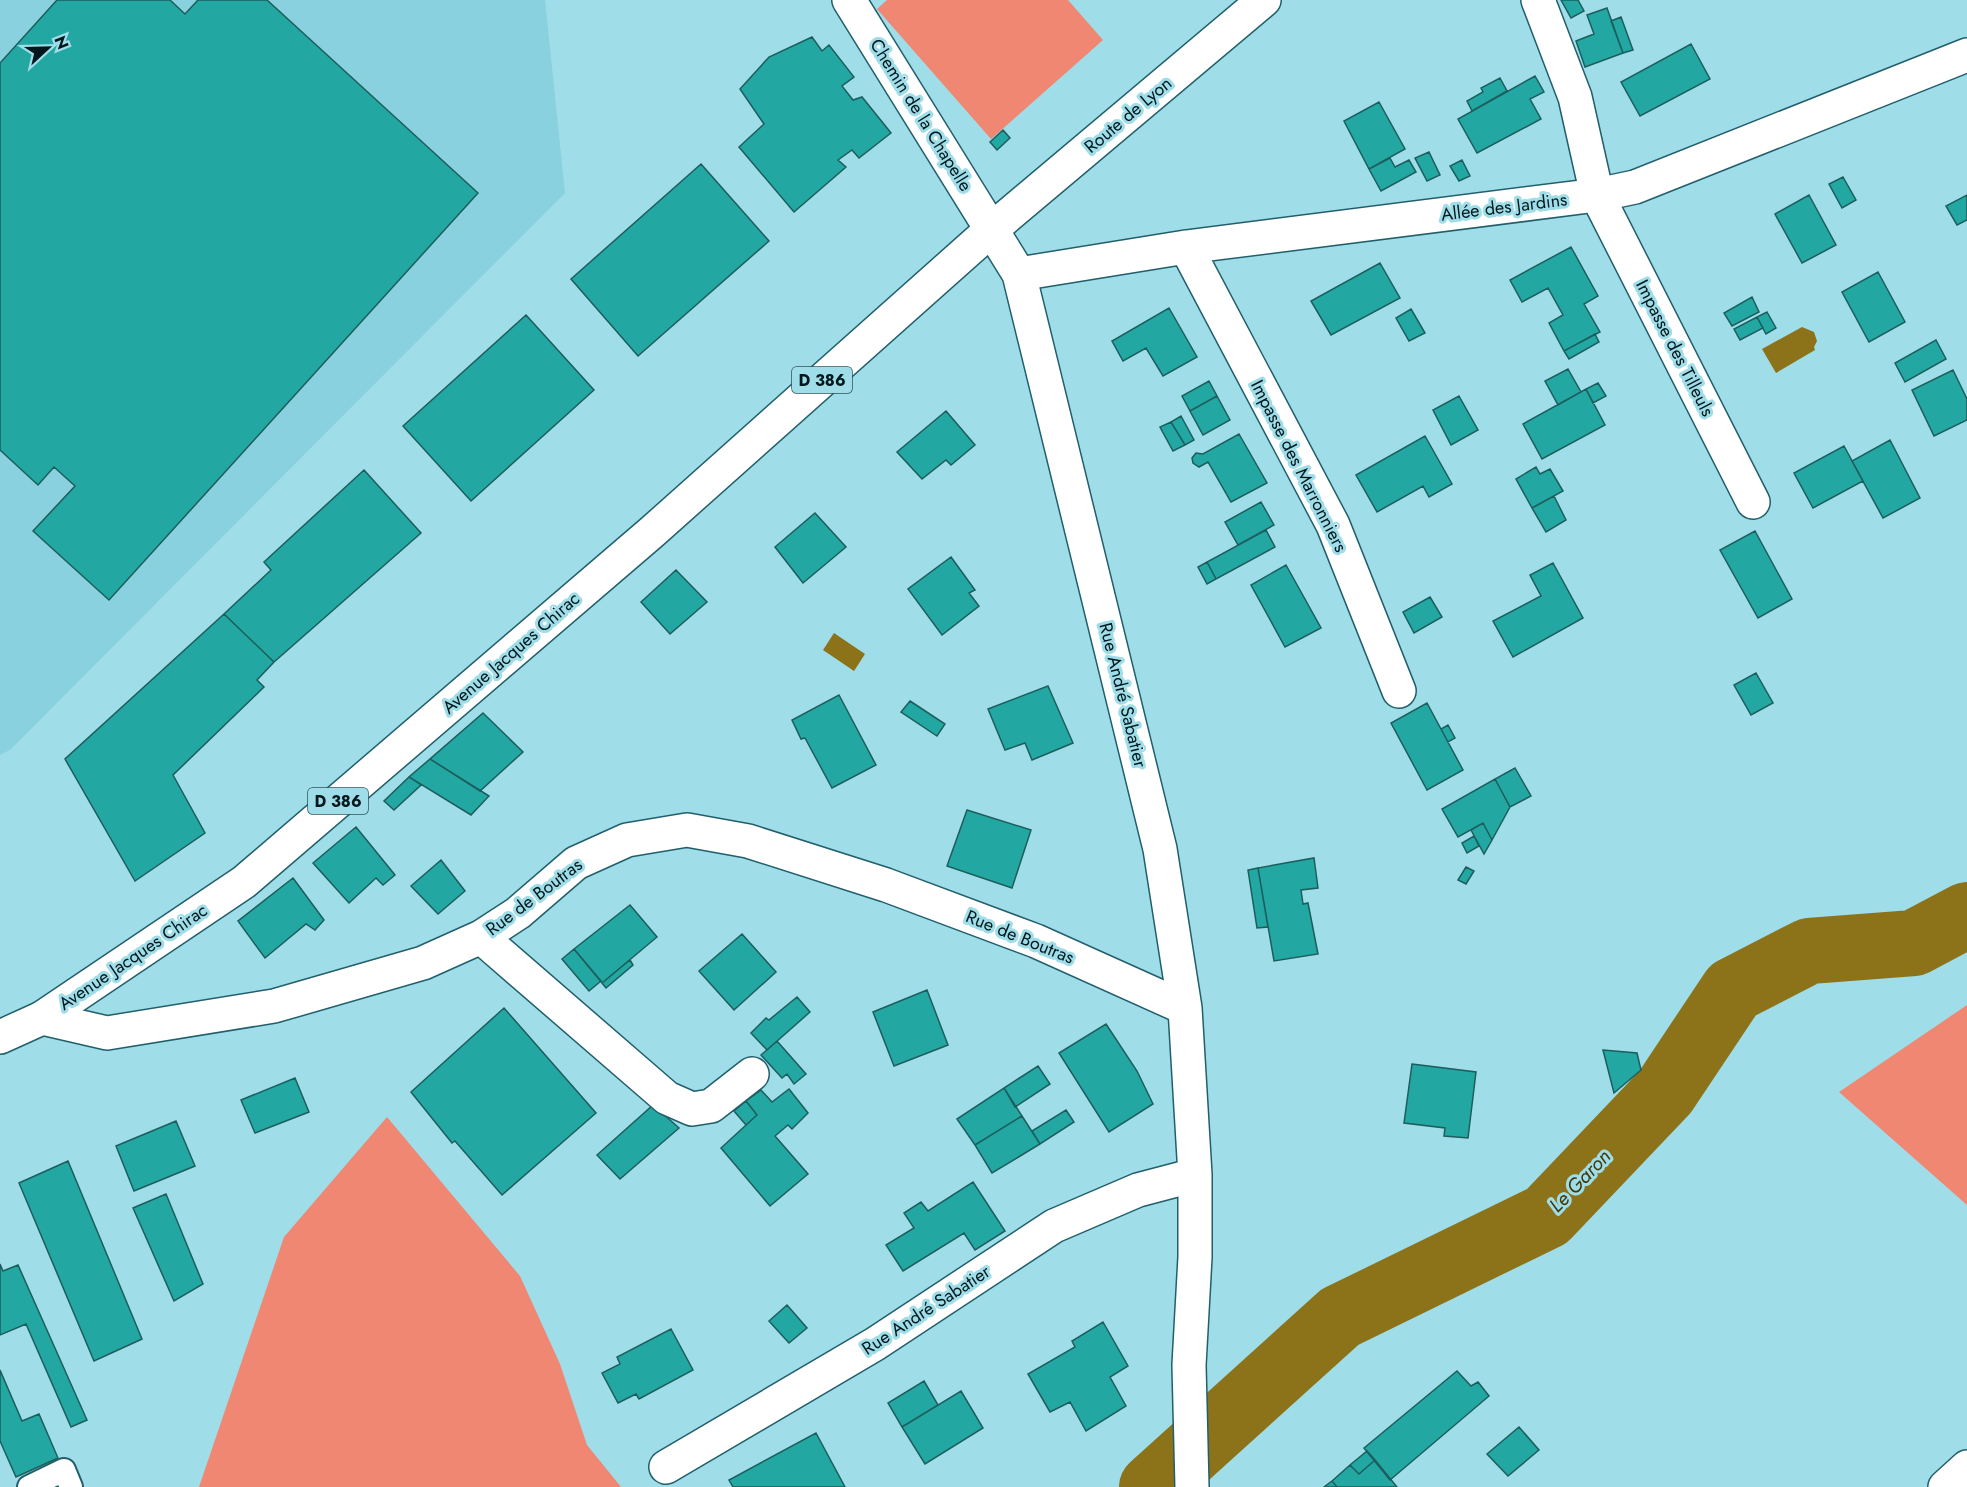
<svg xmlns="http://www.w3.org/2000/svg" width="1967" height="1487" viewBox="0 0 1967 1487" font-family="Jost,sans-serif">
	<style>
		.built { fill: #8ad1e0 }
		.green { fill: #ef8772 }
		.water { fill: #8c731a }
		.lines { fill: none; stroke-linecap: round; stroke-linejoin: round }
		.river { stroke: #8c731a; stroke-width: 66 }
		.building { fill: #23a7a3; stroke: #1c5e5c; stroke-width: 1.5 }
		.service-casing { stroke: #215f6b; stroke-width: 26 }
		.minor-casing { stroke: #215f6b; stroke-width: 36 }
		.primary-casing { stroke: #215f6b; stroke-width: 36 }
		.service { stroke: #fff; stroke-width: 22 }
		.minor { stroke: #fff; stroke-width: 33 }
		.primary { stroke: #fff; stroke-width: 33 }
		.labels { text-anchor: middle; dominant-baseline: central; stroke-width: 6; stroke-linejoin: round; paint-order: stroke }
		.shield { fill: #9fdde9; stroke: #30535a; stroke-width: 1.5 }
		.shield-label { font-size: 16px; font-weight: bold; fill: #00181c }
		.street-label { font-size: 18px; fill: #00181c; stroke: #9fdde9 }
		.water-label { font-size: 20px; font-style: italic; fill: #453707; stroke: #9fdde9 }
	</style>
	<rect width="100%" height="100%" fill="#9fdde9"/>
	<!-- built -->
	<path class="built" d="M 0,0 L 545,0 L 565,193 L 10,750 L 0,755 Z"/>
	<!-- green -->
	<path class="green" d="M 887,0 L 1068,0 L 1103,40 L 991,139 L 877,9 Z
		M 1967,1005 L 1967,1205 L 1839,1092 Z
		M 387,1117 L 520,1276 L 560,1364 L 587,1445 L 621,1487 L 199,1487 L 284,1237 Z"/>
	<!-- water -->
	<path class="water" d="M 1802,327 L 1814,332 L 1817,341 L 1814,347 L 1815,350 L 1776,373 L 1762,349 Z
		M 834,633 L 865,654 L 854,671 L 823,650 Z"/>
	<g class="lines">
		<!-- river -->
		<path class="river" d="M 1152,1487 L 1340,1317 L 1547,1216 L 1665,1092 L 1733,990 L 1809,951 L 1914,943 L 1967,915"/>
	</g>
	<!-- building -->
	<path class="building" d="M 57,0 L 170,0 L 185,14 L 198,0 L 267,0 L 478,193 L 109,600 L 33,531 L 75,486 L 54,467 L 38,485 L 0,450 L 0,63 Z
		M 1561,0 L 1578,0 L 1584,11 L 1571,18 Z
		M 1607,8 L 1623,53 L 1585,67 L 1576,41 L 1594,34 L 1587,15 Z
		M 1621,17 L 1633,50 L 1623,53 L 1611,21 Z
		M 812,37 L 822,51 L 829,45 L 854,77 L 842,86 L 853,100 L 862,97 L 891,133 L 859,158 L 852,150 L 838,160 L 846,167 L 794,212 L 739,147 L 764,124 L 740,89 L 769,57 Z
		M 1691,44 L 1710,79 L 1640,116 L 1621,82 Z
		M 1535,76 L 1544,92 L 1530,99 L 1541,119 L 1477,153 L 1458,119 Z
		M 1500,78 L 1507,91 L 1472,111 L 1467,101 L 1483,92 L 1481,88 Z
		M 1379,102 L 1405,149 L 1369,169 L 1344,121 Z
		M 1003,130 L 1010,138 L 997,150 L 990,142 Z
		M 1429,152 L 1440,175 L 1427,181 L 1415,158 Z
		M 1390,158 L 1395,167 L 1409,160 L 1416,172 L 1381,191 L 1369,169 Z
		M 1462,160 L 1470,176 L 1459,181 L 1450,166 Z
		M 701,164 L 769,241 L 638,356 L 571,279 Z
		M 1843,177 L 1856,200 L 1842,208 L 1829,184 Z
		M 1809,195 L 1836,245 L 1802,263 L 1775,214 Z
		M 1967,195 L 1967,220 L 1957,225 L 1946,206 Z
		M 1571,247 L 1598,296 L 1584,304 L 1600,332 L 1564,351 L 1549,323 L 1563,315 L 1548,288 L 1522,302 L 1510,280 Z
		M 1380,263 L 1400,298 L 1331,335 L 1311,301 Z
		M 1878,272 L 1905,322 L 1869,342 L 1842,292 Z
		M 1752,297 L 1759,312 L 1732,326 L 1724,313 Z
		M 1169,308 L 1197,357 L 1163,376 L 1146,348 L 1123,361 L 1112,341 Z
		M 1411,309 L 1425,333 L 1409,341 L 1396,318 Z
		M 1767,312 L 1776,328 L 1766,334 L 1757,317 Z
		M 526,315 L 594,390 L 471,501 L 403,426 Z
		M 1757,317 L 1763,328 L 1740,340 L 1734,329 Z
		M 1595,334 L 1599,342 L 1569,359 L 1564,351 Z
		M 1936,340 L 1946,359 L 1905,382 L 1895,363 Z
		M 1568,369 L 1581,392 L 1558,405 L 1545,381 Z
		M 1953,370 L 1967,399 L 1967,420 L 1934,436 L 1912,390 Z
		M 1209,381 L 1217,396 L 1190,411 L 1182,396 Z
		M 1598,383 L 1606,396 L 1593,403 L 1586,389 Z
		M 1586,389 L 1605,425 L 1542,459 L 1523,424 Z
		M 1217,396 L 1230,420 L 1203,435 L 1190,411 Z
		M 1459,396 L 1478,430 L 1451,445 L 1433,410 Z
		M 946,411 L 975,445 L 951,465 L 946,460 L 922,479 L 897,452 Z
		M 1181,416 L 1194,440 L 1185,445 L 1171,422 Z
		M 1171,422 L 1185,445 L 1173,451 L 1160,427 Z
		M 1239,434 L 1267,483 L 1231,502 L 1208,462 L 1199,467 L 1193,463 L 1192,458 L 1196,453 L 1203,454 Z
		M 1425,436 L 1452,484 L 1429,497 L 1423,486 L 1377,512 L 1356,475 Z
		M 1890,440 L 1920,498 L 1883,518 L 1852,461 Z
		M 1844,446 L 1863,481 L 1813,508 L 1794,473 Z
		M 1536,467 L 1540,474 L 1550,469 L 1563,491 L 1532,508 L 1516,479 Z
		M 364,470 L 421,533 L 274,662 L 224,614 L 271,570 L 264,562 Z
		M 1554,496 L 1566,520 L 1546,532 L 1532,508 Z
		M 1261,502 L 1274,525 L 1238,545 L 1225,522 Z
		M 815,513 L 846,547 L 803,583 L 775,547 Z
		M 1266,530 L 1275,547 L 1216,579 L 1207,562 Z
		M 1755,531 L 1792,599 L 1758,618 L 1720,550 Z
		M 951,557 L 975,590 L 969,593 L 979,606 L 942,635 L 908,589 Z
		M 1207,562 L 1216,579 L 1207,584 L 1198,567 Z
		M 1553,563 L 1583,618 L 1513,657 L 1493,621 L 1541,596 L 1530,575 Z
		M 1286,565 L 1321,628 L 1285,647 L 1251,585 Z
		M 676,570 L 707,602 L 670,634 L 641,602 Z
		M 1430,597 L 1442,617 L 1414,633 L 1403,612 Z
		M 224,614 L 274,662 L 257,680 L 264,687 L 173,775 L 205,833 L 135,881 L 65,759 Z
		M 1756,673 L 1773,703 L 1751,715 L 1734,685 Z
		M 1048,686 L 1073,743 L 1032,760 L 1025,743 L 1005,750 L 988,709 Z
		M 839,695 L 876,765 L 832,788 L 805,738 L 801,739 L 792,720 Z
		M 910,701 L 945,724 L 937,736 L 901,712 Z
		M 1427,703 L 1463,770 L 1427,790 L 1391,723 Z
		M 483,713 L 523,752 L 480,791 L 430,759 Z
		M 1448,725 L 1455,738 L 1448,742 L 1441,729 Z
		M 430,759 L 489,796 L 471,815 L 409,777 Z
		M 1515,768 L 1531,796 L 1510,807 L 1495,779 Z
		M 409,777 L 421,785 L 394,810 L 384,801 Z
		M 1495,779 L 1510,807 L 1492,840 L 1483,823 L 1458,837 L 1442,809 Z
		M 967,810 L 1031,830 L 1012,888 L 947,866 Z
		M 1483,823 L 1492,840 L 1484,854 L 1471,830 Z
		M 356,827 L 395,875 L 383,885 L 376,878 L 349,903 L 313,863 Z
		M 1474,836 L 1479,846 L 1467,853 L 1462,843 Z
		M 1314,858 L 1318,888 L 1301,890 L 1303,904 L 1308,903 L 1318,954 L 1274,961 L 1258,868 Z
		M 441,860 L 465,891 L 438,914 L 411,886 Z
		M 1466,867 L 1474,871 L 1466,884 L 1458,880 Z
		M 1258,868 L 1268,927 L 1257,928 L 1248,870 Z
		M 293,878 L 324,920 L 315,930 L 306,924 L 265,958 L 238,921 Z
		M 630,905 L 657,937 L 602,983 L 574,949 Z
		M 742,934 L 776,972 L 734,1010 L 699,971 Z
		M 574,949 L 601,981 L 589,991 L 562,959 Z
		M 630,960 L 633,965 L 606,988 L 602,983 Z
		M 927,990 L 948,1045 L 894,1066 L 873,1012 Z
		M 797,997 L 810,1012 L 767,1050 L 751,1033 L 766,1018 L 769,1020 Z
		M 504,1008 L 596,1113 L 502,1195 L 455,1141 L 452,1143 L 411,1092 Z
		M 1106,1024 L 1137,1071 L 1153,1104 L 1109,1132 L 1059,1053 Z
		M 777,1041 L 806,1074 L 794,1084 L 787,1074 L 782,1078 L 761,1055 Z
		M 1603,1050 L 1637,1053 L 1641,1070 L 1614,1093 Z
		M 1412,1064 L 1476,1072 L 1468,1138 L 1444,1136 L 1445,1128 L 1404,1123 Z
		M 1038,1066 L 1050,1084 L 1015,1107 L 1004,1088 Z
		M 295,1078 L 309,1112 L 255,1133 L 241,1100 Z
		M 1004,1088 L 1022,1116 L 975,1145 L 957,1119 Z
		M 789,1089 L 808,1113 L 792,1129 L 788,1125 L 775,1136 L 808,1174 L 770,1206 L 721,1148 L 757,1115 L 746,1101 L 761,1090 L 772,1102 Z
		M 746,1101 L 757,1115 L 746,1125 L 734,1111 Z
		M 653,1105 L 679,1128 L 620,1179 L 597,1155 Z
		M 1066,1110 L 1074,1122 L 1040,1144 L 1032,1131 Z
		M 1022,1116 L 1040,1144 L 992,1173 L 975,1145 Z
		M 176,1121 L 195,1166 L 134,1191 L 116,1146 Z
		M 68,1161 L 142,1339 L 94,1361 L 19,1183 Z
		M 973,1182 L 1005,1231 L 975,1250 L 964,1233 L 903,1271 L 886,1245 L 914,1228 L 904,1213 L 921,1202 L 928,1211 Z
		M 166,1194 L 203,1284 L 174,1301 L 133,1208 Z
		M 0,1264 L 3,1271 L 18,1265 L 87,1420 L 71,1427 L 26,1324 L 0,1335 Z
		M 787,1305 L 807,1328 L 789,1343 L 769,1321 Z
		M 1103,1322 L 1128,1366 L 1110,1377 L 1126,1406 L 1086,1431 L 1070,1402 L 1050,1412 L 1028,1374 L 1075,1347 L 1072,1341 Z
		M 671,1329 L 693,1370 L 639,1399 L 636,1394 L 618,1403 L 602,1373 L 620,1364 L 617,1357 Z
		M 0,1370 L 22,1421 L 39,1414 L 58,1458 L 16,1477 L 0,1441 Z
		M 1457,1371 L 1471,1386 L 1478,1382 L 1489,1396 L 1390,1480 L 1364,1448 Z
		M 924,1381 L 938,1405 L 902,1427 L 888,1403 Z
		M 961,1391 L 983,1428 L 925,1464 L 902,1427 Z
		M 1519,1427 L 1539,1450 L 1508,1476 L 1487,1454 Z
		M 816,1433 L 845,1487 L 733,1487 L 729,1480 Z
		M 1367,1451 L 1375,1460 L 1359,1474 L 1350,1465 Z
		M 1375,1460 L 1397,1487 L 1337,1487 L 1332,1481 L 1350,1465 L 1359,1474 Z
		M 1332,1481 L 1337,1487 L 1324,1487 Z"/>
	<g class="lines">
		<!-- service casing -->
		<g class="service-casing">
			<path id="service" d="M 29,1487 L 64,1470 L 71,1487"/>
		</g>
		<!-- minor casing -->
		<g class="minor-casing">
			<path id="minor" d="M 849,0 L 1019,274 L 1160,849 L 1185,1008 L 1195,1175 L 1195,1257 L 1189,1365 L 1192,1487
				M 1538,0 L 1575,97 L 1597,195 L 1753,502
				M 1186,247 L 1333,525 L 1399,691
				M 1019,274 L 1186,247 L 1597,195 L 1635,187 L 1967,55
				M 481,937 L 667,1098 L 692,1109 L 711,1106 L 752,1074
				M 42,1018 L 107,1033 L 274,1006 L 423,963 L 481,937 L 518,913 L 576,863 L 627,840 L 687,830 L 748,841 L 886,885 L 1036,941 L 1185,1008
				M 666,1467 L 875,1344 L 1054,1226 L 1138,1190 L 1195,1175
				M 1945,1487 L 1967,1467"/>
		</g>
		<!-- primary casing -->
		<g class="primary-casing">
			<path id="primary" d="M 0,1037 L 42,1018 L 244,882 L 652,532 L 992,229 L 1264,0"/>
		</g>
		<!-- service -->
		<use href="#service" class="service"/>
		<!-- minor -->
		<use href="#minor" class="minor"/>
		<!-- primary -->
		<use href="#primary" class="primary"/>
	</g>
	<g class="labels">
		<!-- shield labels -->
		<g class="shield">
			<rect x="792" y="367" width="60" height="26" rx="4.5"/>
			<rect x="308" y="788" width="60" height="26" rx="4.5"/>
		</g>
		<g class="shield-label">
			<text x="822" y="380">D 386</text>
			<text x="338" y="801">D 386</text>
		</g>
		<!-- street labels -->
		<g class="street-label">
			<text transform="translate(921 115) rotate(58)">Chemin de la Chapelle</text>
			<text transform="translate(1128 115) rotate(-40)">Route de Lyon</text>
			<text transform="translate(1504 207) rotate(-7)">Allée des Jardins</text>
			<text transform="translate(1675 348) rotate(63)">Impasse des Tilleuls</text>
			<text transform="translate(1299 466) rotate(63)">Impasse des Marronniers</text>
			<text transform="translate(511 653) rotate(-41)">Avenue Jacques Chirac</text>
			<text transform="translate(1123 695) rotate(76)">Rue André Sabatier</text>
			<text transform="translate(534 897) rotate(-37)">Rue de Boutras</text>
			<text transform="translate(1020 937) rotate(22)">Rue de Boutras</text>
			<text transform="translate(133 957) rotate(-34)">Avenue Jacques Chirac</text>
			<text transform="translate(926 1310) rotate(-33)">Rue André Sabatier</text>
		</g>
		<!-- water labels -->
		<g class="water-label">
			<text transform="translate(1580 1181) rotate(-46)">Le Garon</text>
		</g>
	</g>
	<!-- north arrow -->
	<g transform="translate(48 48) rotate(68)" stroke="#9fdde9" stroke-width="4.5" paint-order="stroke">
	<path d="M0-4.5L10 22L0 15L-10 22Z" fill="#00181c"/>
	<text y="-9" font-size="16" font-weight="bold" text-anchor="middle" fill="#00181c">N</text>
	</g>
</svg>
